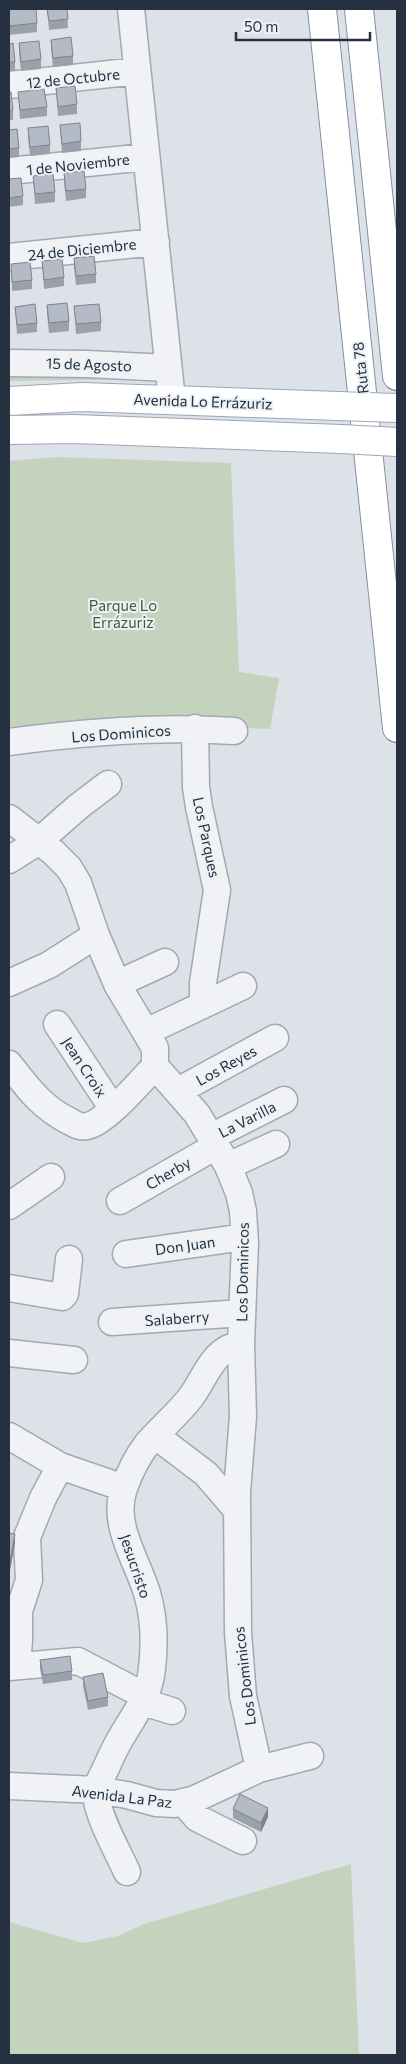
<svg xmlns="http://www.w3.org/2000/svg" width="406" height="2064" viewBox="0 0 406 2064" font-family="Commissioner,sans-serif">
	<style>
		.green { fill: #c4d3bd }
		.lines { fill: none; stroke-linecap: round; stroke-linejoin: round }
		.minor-casing { stroke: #a2a9b2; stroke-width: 29 }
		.major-casing { stroke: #9ba7b5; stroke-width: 30 }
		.highway-casing { stroke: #8390a0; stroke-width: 30 }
		.minor { stroke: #f0f2f6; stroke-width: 26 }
		.major { stroke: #fff; stroke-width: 28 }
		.highway { stroke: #fff; stroke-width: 28 }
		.major-bridge-casing { stroke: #9ba7b5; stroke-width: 30; stroke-linecap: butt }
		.major-bridge { stroke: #fff; stroke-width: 28 }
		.wall { fill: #9ba1aa }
		.shaded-wall { fill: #7e838b }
		.building { fill: #b4bbc6; stroke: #7e838b }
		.labels { text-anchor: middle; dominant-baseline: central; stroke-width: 4; stroke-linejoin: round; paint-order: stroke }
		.street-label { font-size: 15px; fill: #253040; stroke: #ecf1f6 }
		.park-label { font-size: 15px; fill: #3b5d31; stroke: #ecf1f6 }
	</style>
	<rect width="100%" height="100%" fill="#dde2e8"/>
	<!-- green -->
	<path class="green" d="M 9,369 L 149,379 L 9,381 Z
		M 57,457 L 231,463 L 239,672 L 279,678 L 270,729 L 149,725 L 9,745 L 9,461 Z
		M 351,1864 L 359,2055 L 9,2055 L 9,1922 L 83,1943 L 118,1936 L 144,1924 Z"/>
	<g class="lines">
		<!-- minor casing -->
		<g class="minor-casing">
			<path id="minor" d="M 131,9 L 172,400
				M 9,85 L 137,71
				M 9,171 L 146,157
				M 9,257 L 156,242
				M 9,363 L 87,364 L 168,368
				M 195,728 L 196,787 L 199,807 L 217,890 L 203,983 L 203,995 L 205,1004
				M 9,742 C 83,732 160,726 234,731
				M 9,818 L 53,852 L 69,868 L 78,883 L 96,935 L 117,984 L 155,1048 L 155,1066 L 197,1114 L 228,1166 L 239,1193 L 243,1211 L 245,1243 L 241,1344 L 243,1416 L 237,1492 L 238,1632 L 243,1696 L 259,1769
				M 9,860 L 39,841 L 79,806 L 108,784
				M 9,983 L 49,965 L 96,935
				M 117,984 L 165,962
				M 57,1024 L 113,1109
				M 146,1032 L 243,986
				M 9,1064 C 28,1088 41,1107 69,1121 C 75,1124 80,1128 87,1126 C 105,1123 141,1081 155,1066
				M 178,1091 L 275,1038
				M 211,1137 L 284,1100
				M 228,1166 L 276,1144
				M 120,1201 L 216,1146
				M 9,1206 L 51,1177
				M 126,1254 L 244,1237
				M 9,1288 L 62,1297 L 65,1294 L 69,1259
				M 112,1322 L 242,1313
				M 9,1353 L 74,1360
				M 9,1436 L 60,1466 L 124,1488
				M 156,1436 L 206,1474 L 236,1509
				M 17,1665 L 19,1640 L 19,1611 L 29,1580 L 27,1537 L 43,1498 L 60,1466
				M 9,1667 L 78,1661 L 145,1696
				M 143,1702 L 172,1711
				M 9,1786 L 96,1790 L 127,1795 L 156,1803 L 175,1804 L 195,1799 L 259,1769 L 310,1756
				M 183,1802 L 197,1818 L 243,1841
				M 127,1872 C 118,1852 95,1812 96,1791 C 97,1785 102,1776 105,1770 C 110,1759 115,1747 122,1736 C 135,1714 150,1694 152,1668 C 155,1643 154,1617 147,1593 C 137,1560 111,1524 124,1488 C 129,1474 138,1456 147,1444 C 161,1428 178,1414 191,1397 C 206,1377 212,1349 241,1344"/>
		</g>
		<!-- major casing -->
		<g class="major-casing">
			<path id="major" d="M 9,401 L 82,397 L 338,406
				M 9,430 L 74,429 L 341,439"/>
		</g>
		<!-- highway casing -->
		<g class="highway-casing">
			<path id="highway" d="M 322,9 L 397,728
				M 359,9 L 397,376"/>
		</g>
		<!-- minor -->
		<use href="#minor" class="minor"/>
		<!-- major -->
		<use href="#major" class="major"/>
		<!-- highway -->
		<use href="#highway" class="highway"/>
		<!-- major-bridge casing -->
		<g class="major-bridge-casing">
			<path id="major-bridge" d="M 338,406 L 397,408
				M 341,439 L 397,442"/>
		</g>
		<!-- major-bridge -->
		<use href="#major-bridge" class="major-bridge"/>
	</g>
	<!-- wall -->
	<path class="wall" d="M 9,9 L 37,23 L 37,32 L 9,35 Z
		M 47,9 L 67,9 L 68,28 L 49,30 Z
		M 51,40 L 73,56 L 73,65 L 53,67 L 51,49 Z
		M 19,43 L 41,59 L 41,69 L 21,71 L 19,52 Z
		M 9,44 L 15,62 L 15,71 L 9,71 Z
		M 56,88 L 77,104 L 77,114 L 58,116 Z
		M 9,92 L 13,110 L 13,120 L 9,120 Z
		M 18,92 L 47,107 L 47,116 L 20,119 Z
		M 60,125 L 81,141 L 81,151 L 62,153 Z
		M 28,128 L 50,145 L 50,154 L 30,156 L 28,138 Z
		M 9,130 L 19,148 L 19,157 L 9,158 Z
		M 64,173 L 86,189 L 86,198 L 66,201 L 64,182 Z
		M 33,176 L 55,192 L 55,202 L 35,204 Z
		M 9,179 L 23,196 L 23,205 L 9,207 Z
		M 74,258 L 96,274 L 96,283 L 76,285 L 74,267 Z
		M 42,261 L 64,277 L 64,286 L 44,289 Z
		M 11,264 L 32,280 L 32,289 L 12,291 Z
		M 47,305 L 69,321 L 69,331 L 49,333 L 47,314 Z
		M 74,306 L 101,322 L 101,331 L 76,334 Z
		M 15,307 L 37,323 L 37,332 L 17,334 Z
		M 9,1533 L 15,1543 L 10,1570 L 9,1570 Z
		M 40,1660 L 72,1671 L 72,1680 L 43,1684 L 40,1669 Z
		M 83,1677 L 108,1697 L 108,1706 L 88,1710 L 83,1686 Z
		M 233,1809 L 268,1817 L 261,1832 L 233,1818 Z"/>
	<!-- shaded-wall -->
	<path class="shaded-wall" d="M 15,1534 L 15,1543 L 10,1570 L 10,1561 Z
		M 268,1808 L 268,1817 L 261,1832 L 261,1823 Z"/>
	<!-- building -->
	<path class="building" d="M 9,9 L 36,9 L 37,23 L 9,26 Z
		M 47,9 L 67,9 L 68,19 L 49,21 Z
		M 71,37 L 73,56 L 53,58 L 51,40 Z
		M 39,41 L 41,59 L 21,62 L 19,43 Z
		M 13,43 L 15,62 L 9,62 L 9,44 Z
		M 75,86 L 77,104 L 58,107 L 56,88 Z
		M 44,89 L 47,107 L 20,110 L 18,92 Z
		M 9,92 L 11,92 L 13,110 L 9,111 Z
		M 80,123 L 81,141 L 62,144 L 60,125 Z
		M 48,126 L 50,145 L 30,147 L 28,128 Z
		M 17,129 L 19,148 L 9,149 L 9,130 Z
		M 84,171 L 86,189 L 66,191 L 64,173 Z
		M 53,174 L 55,192 L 35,194 L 33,176 Z
		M 21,178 L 23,196 L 9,198 L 9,179 Z
		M 94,256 L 96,274 L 76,276 L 74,258 Z
		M 62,259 L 64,277 L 44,280 L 42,261 Z
		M 30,262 L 32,280 L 12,282 L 11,264 Z
		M 67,303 L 69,321 L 49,323 L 47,305 Z
		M 35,304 L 37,323 L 17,325 L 15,307 Z
		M 99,304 L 101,322 L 76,324 L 74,306 Z
		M 9,1533 L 15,1534 L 10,1561 L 9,1561 Z
		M 70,1656 L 72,1671 L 43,1675 L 40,1660 Z
		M 103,1673 L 108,1697 L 88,1701 L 83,1677 Z
		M 240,1794 L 268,1808 L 261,1823 L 233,1809 Z"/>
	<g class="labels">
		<!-- street labels -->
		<g class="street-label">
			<text transform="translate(73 78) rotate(-6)">12 de Octubre</text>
			<text transform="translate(78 164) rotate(-6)">1 de Noviembre</text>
			<text transform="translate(82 249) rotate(-6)">24 de Diciembre</text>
			<text transform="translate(89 364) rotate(2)">15 de Agosto</text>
			<text transform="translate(360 368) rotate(-96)">Ruta 78</text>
			<text transform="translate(203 401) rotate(2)">Avenida Lo Errázuriz</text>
			<text transform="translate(121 733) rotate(-4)">Los Dominicos</text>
			<text transform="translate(207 837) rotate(78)">Los Parques</text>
			<text transform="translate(226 1065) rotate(-29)">Los Reyes</text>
			<text transform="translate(85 1067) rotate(57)">Jean Croix</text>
			<text transform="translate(247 1119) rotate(-27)">La Varilla</text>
			<text transform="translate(168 1173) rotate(-30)">Cherby</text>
			<text transform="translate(185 1245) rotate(-8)">Don Juan</text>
			<text transform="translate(242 1272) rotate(-89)">Los Dominicos</text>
			<text transform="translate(177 1318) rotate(-4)">Salaberry</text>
			<text transform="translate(136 1566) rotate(71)">Jesucristo</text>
			<text transform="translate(244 1676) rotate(-97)">Los Dominicos</text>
			<text transform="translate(122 1796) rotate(7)">Avenida La Paz</text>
		</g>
		<!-- park labels -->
		<g class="park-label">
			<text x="123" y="605">Parque Lo<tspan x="123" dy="17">Errázuriz</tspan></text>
		</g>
	</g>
	<!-- border -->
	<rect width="406" height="2064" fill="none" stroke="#253040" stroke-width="20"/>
	<!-- scale -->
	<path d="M236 32v8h134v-8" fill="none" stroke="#253040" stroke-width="2.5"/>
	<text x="244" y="32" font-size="15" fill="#253040" stroke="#ecf1f6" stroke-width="4" paint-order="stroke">50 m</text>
</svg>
